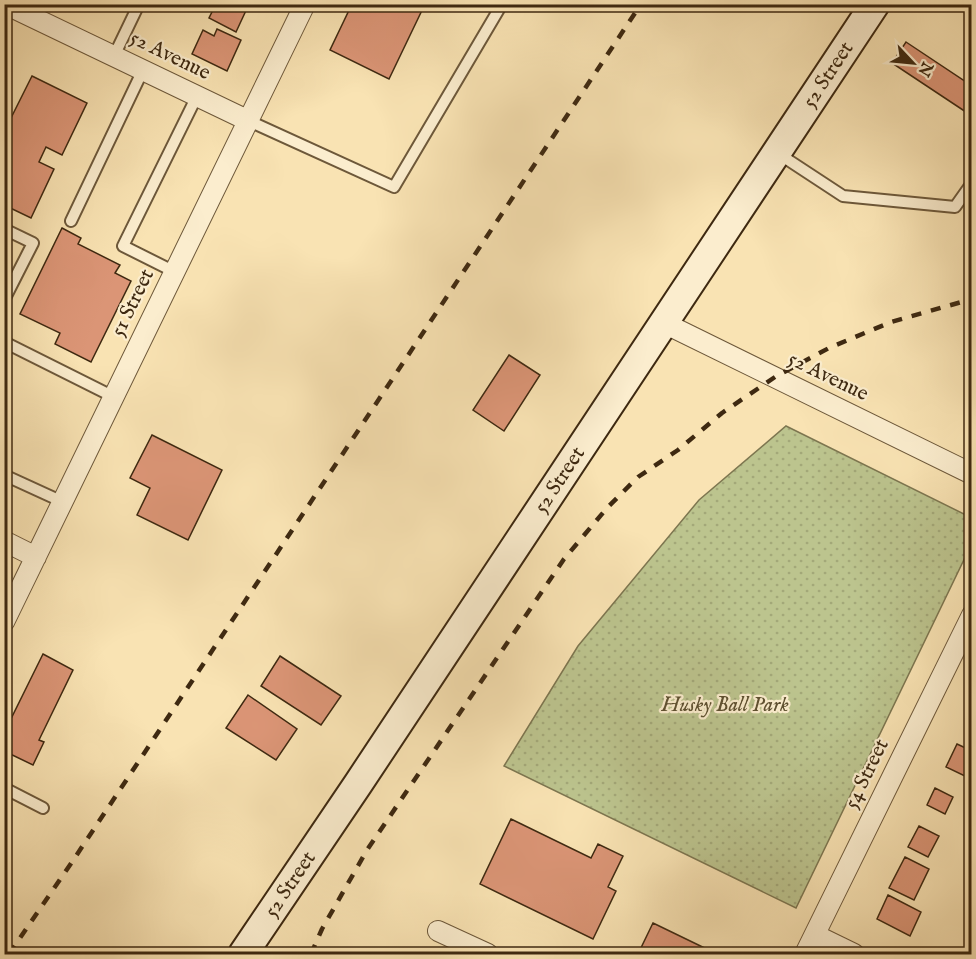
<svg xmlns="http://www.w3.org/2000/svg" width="976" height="959" viewBox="0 0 976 959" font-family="'IM FELL English',serif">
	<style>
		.park { fill: url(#park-dots); stroke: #7d7650; stroke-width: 1.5 }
		.building { fill: #db9576; stroke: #3e2911; stroke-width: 1.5 }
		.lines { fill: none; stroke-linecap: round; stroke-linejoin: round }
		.service-casing { stroke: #6d583a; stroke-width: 14 }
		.minor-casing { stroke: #6d583a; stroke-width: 22 }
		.secondary-casing { stroke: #3e2911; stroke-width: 32 }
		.service { stroke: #fbedce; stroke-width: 10 }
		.minor { stroke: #fbedce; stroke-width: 20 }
		.secondary { stroke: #fbedce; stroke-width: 28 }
		.rail { stroke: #3e2911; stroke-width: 4.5; stroke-dasharray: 10 10; stroke-linecap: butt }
		.labels { text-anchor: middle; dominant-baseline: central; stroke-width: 4.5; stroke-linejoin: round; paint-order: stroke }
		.street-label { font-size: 21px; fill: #3e2911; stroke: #fbedce }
		.park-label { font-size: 21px; font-style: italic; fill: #5e5030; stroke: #fbedce }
	</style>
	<defs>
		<pattern id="park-dots" width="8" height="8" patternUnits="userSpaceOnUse" patternTransform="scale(1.5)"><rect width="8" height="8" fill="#bcc48e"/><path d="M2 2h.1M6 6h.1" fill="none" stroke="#a3a879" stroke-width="1.8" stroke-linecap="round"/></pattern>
	</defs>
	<rect width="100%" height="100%" fill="#f9e3b3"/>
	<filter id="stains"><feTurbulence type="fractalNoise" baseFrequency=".00333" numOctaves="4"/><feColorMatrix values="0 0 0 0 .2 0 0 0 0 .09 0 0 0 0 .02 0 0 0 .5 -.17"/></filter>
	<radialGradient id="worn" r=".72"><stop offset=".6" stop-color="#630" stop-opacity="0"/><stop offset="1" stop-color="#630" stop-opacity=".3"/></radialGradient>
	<!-- park -->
	<path class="park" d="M 786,426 L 972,518 L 971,545 L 796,908 L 504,766 L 578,646 L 699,500 Z"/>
	<!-- building -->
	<path class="building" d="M 216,4 L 249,4 L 236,32 L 209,18 Z
		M 352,4 L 425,4 L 389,79 L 330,50 Z
		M 217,29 L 241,40 L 227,71 L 192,54 L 203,30 L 214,36 Z
		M 906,42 L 972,86 L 972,116 L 892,63 Z
		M 32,76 L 87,103 L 62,155 L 46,147 L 39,162 L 54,169 L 31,218 L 4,205 L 4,132 Z
		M 62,228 L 81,238 L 78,244 L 120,265 L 115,273 L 131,281 L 91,362 L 55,344 L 60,333 L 20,314 Z
		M 509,355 L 540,375 L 504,431 L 473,410 Z
		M 152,435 L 222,470 L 188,540 L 137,515 L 150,488 L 130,478 Z
		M 43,654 L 73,670 L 39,740 L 44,742 L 33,765 L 4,751 L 4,733 Z
		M 280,656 L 341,696 L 321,725 L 261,686 Z
		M 248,695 L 297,729 L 276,760 L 226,728 Z
		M 957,744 L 972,751 L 972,769 L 967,777 L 946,767 Z
		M 935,788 L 953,797 L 945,814 L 927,805 Z
		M 511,819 L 591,858 L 598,844 L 623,856 L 608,887 L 616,891 L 593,939 L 480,884 Z
		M 919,826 L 939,836 L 928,857 L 908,847 Z
		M 905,857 L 929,869 L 914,900 L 889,888 Z
		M 888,895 L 921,912 L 910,936 L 877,919 Z
		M 653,923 L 717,954 L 638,954 Z"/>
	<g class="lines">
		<!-- service casing -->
		<g class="service-casing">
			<path id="service" d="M 114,56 L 139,4
				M 249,121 L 394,187 L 502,4
				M 779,154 L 843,196 L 955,207 L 972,183
				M 71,221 L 143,70
				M 4,229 L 33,243 L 4,300
				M 175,272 L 123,246 L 197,96
				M 4,342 L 114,397
				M 4,475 L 63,502
				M 4,788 L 43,808
				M 969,954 L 972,950"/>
		</g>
		<!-- minor casing -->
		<g class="minor-casing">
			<path id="minor" d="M 5,4 L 249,121
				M 664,323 L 972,474
				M 4,541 L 36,557
				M 4,622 L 305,4
				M 438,931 L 488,954
				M 815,935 L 854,954
				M 805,954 L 972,615"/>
		</g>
		<!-- secondary casing -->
		<g class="secondary-casing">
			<g id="secondary">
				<path id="s1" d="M 243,954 L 358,784 L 875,4"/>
			</g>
		</g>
		<!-- service -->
		<use href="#service" class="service"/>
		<!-- minor -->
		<use href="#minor" class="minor"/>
		<!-- secondary -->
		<use href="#secondary" class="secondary"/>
		<!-- rail -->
		<path class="rail" d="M 9,954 L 72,862 L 641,4
			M 311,954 L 322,929 L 367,850 L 564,559 L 607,508 L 638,477 L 678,450 L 722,413 L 775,377 L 829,348 L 891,322 L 972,299"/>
	</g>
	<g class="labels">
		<!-- street labels -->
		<g class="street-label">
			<text transform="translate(170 56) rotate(26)">52 Avenue</text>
			<text stroke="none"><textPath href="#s1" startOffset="1056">52 Street</textPath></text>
			<text transform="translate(133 303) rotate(-64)">51 Street</text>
			<text transform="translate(828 377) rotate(26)">52 Avenue</text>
			<text stroke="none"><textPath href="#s1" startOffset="570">52 Street</textPath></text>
			<text transform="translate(867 774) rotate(-64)">54 Street</text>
			<text stroke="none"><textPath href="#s1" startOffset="84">52 Street</textPath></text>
		</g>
		<!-- park labels -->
		<g class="park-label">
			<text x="725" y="705">Husky Ball Park</text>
		</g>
	</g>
	<!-- margin -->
	<rect width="976" height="959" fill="none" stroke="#f9e3b3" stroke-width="24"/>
	<rect x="6" y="6" width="964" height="947" fill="none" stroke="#3e2911" stroke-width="3"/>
	<rect x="12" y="12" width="952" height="935" fill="none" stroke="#3e2911" stroke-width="1.5"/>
	<!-- north arrow -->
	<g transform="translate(913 63) rotate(116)" stroke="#fbedce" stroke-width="4.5" paint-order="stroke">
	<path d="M0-4.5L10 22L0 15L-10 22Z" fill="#3e2911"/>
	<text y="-9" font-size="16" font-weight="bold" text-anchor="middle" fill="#3e2911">N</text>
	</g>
	<rect width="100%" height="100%" filter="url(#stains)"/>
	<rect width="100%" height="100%" fill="url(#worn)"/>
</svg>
